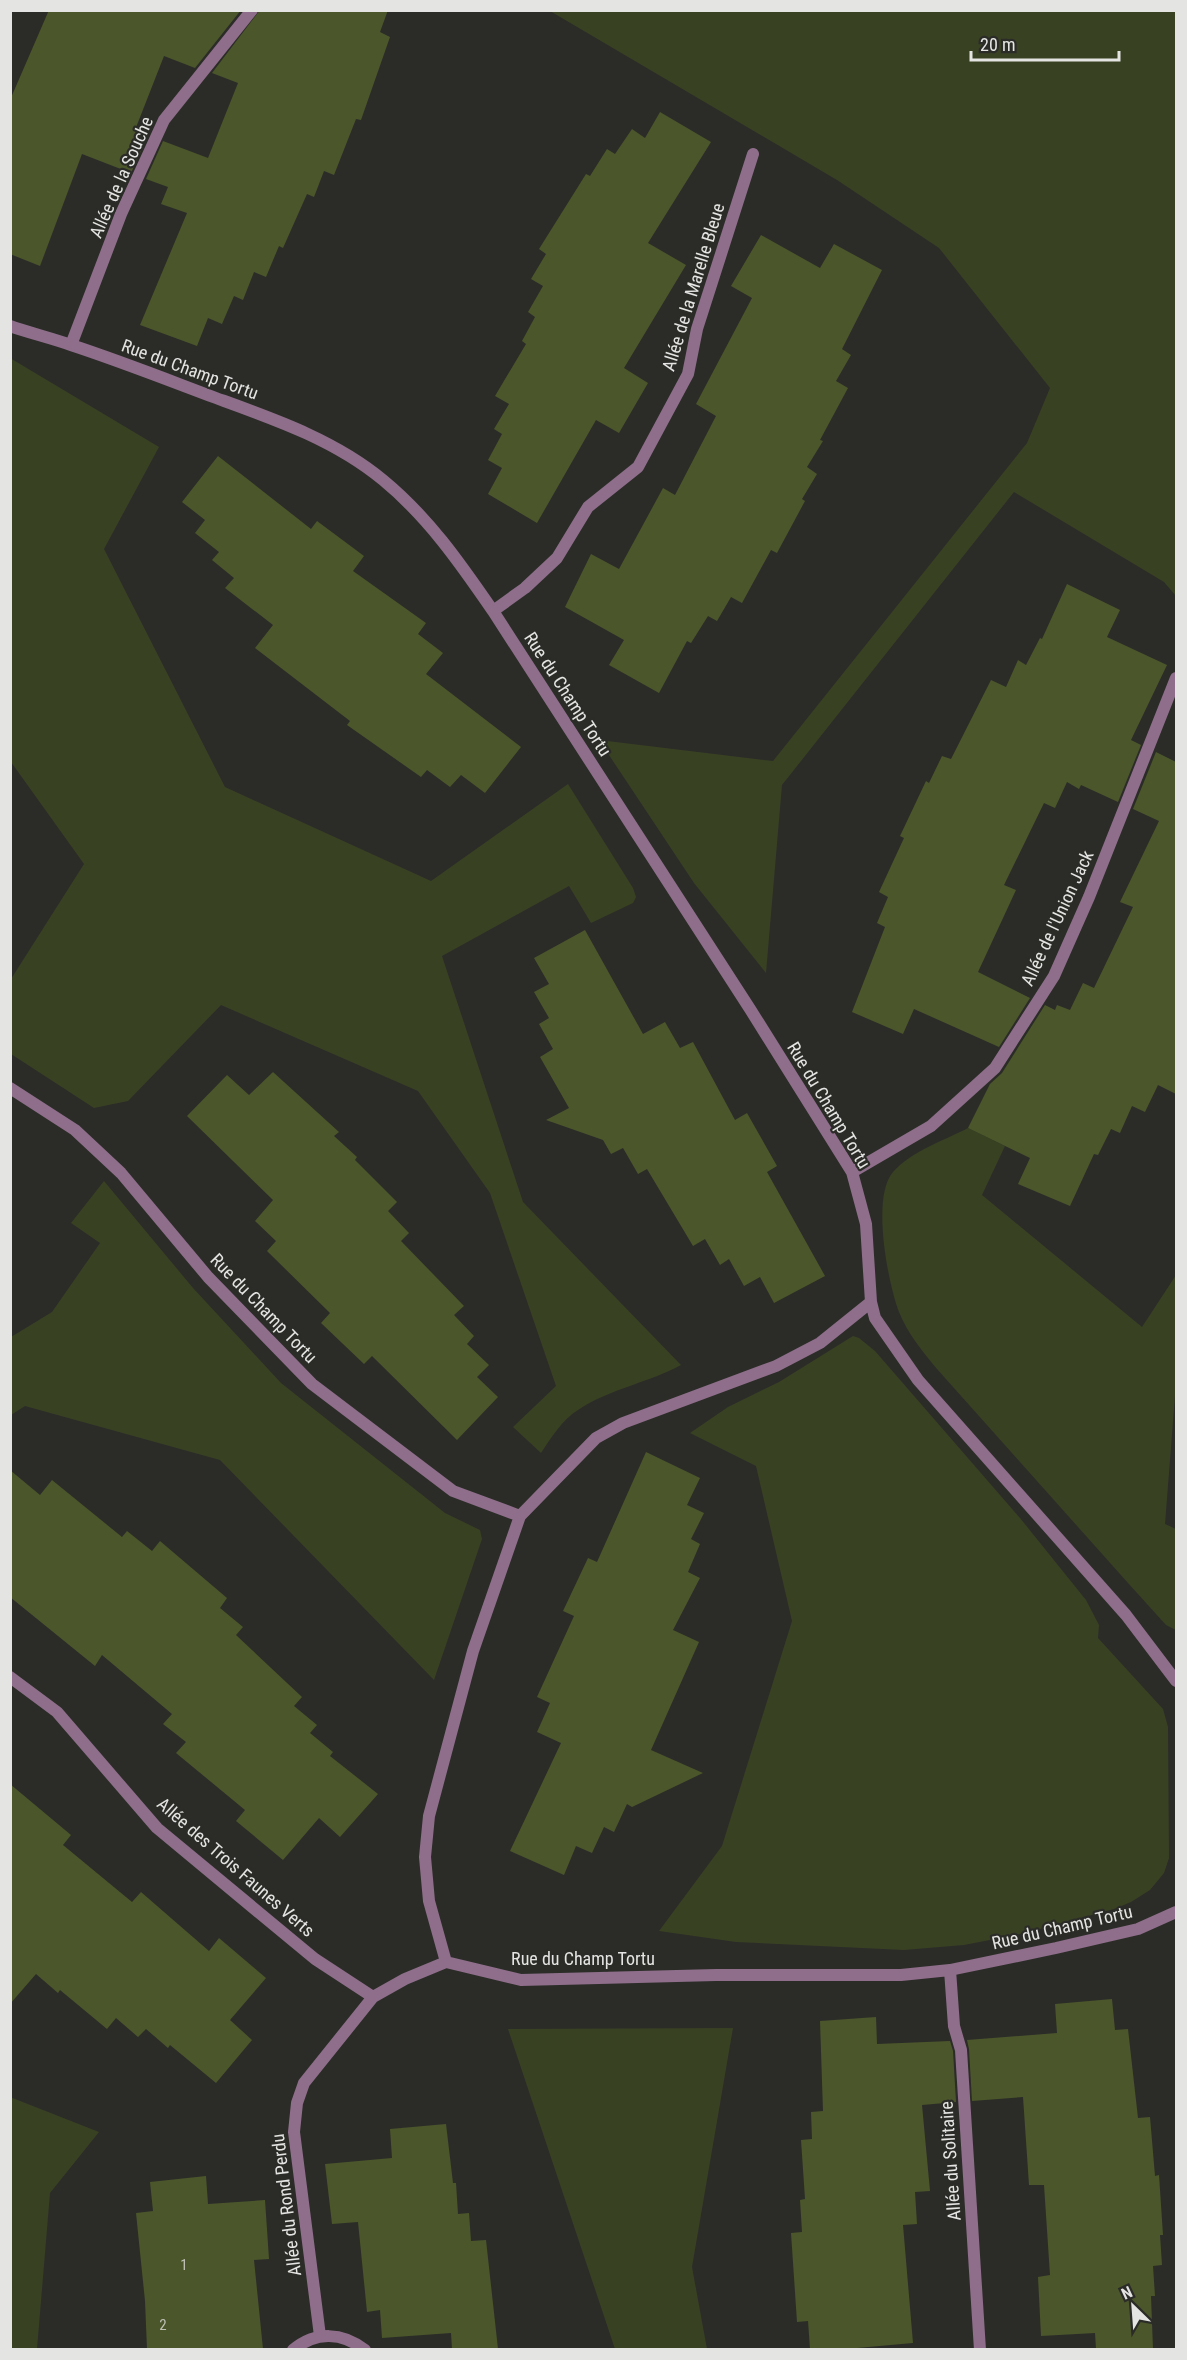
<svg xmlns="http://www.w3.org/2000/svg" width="1187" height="2360" viewBox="0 0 1187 2360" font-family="'Roboto Condensed',sans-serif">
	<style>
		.green { fill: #394123 }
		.building { fill: #4b562b }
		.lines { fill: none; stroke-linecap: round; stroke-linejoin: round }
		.minor { stroke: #8e6e8a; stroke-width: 12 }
		.labels { text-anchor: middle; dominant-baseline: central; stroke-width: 4.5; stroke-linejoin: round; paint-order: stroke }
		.number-label { font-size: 15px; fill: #bec1b4 }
		.street-label { font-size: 18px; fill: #e4e5e2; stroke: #2b2c28 }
	</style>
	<rect width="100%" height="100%" fill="#2b2c28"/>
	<!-- green -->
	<path class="green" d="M 550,11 L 1176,11 L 1176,596 L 1164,582 L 1014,492 L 782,785 L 766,973 L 694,883 L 599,740 L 773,761 L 1027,443 L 1050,388 L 939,248 L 837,180 Z
		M 10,358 L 159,447 L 104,549 L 225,787 L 431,881 L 568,784 L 633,888 L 636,897 L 633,903 L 591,923 L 569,886 L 442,956 L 523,1202 L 681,1365 C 648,1383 609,1389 578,1410 C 562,1420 551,1438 541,1453 L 513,1427 L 556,1386 L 490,1193 L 418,1091 L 221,1005 L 128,1101 L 94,1108 L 11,1054 L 11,979 L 84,864 L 11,762 Z
		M 968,1128 L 1005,1146 L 982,1195 L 1142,1327 L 1176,1275 L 1176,1383 L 1165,1524 L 1176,1529 L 1176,1630 L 1166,1625 L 1128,1583 L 937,1369 C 922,1351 908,1334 899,1312 C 888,1283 871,1197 893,1172 C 912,1151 943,1141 968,1128 Z
		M 104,1181 L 193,1288 L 281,1383 L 445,1513 L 480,1530 L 482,1539 L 434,1680 L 220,1460 L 25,1406 L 11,1415 L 11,1337 L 52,1312 L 100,1243 L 71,1223 Z
		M 853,1336 L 859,1338 L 875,1351 L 1020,1518 L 1086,1600 L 1099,1625 L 1098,1638 L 1163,1709 L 1168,1727 L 1169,1858 L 1164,1873 L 1150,1890 L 1131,1902 L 1114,1909 L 1025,1933 L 964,1945 L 904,1950 L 736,1942 L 659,1931 L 722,1846 L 792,1621 L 756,1466 L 690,1433 L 728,1407 L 779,1382 Z
		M 733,2028 L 692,2267 L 707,2349 L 615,2349 L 508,2029 Z
		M 10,2097 L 99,2132 L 50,2193 L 37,2349 L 11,2349 Z"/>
	<!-- building -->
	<path class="building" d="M 49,10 L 241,10 L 195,68 L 164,56 L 135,130 L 148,135 L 131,173 L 82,154 L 40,266 L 10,254 L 10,100 Z
		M 260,10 L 388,10 L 380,32 L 390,37 L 361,120 L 356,119 L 334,175 L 324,171 L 314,197 L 307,194 L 283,248 L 279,246 L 266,277 L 254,272 L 243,300 L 234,296 L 222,324 L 208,318 L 197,346 L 140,325 L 187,213 L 161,204 L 168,187 L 146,179 L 163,141 L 208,158 L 238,83 L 212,73 Z
		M 660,112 L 711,142 L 648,243 L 686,265 L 624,368 L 648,383 L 619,433 L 596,420 L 537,523 L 488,494 L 502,468 L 488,460 L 502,434 L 494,429 L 509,404 L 495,396 L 526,344 L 522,341 L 535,317 L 528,312 L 543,286 L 531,279 L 546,254 L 539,249 L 586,174 L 590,176 L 607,149 L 615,154 L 632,129 L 645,138 Z
		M 761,235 L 820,268 L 834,244 L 882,270 L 842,349 L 851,355 L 836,381 L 848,388 L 820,440 L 823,441 L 807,467 L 817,474 L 802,499 L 805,501 L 777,553 L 771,550 L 742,603 L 731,597 L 717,621 L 708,616 L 691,643 L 687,641 L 659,693 L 609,665 L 624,640 L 565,607 L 591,554 L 619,569 L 663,488 L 675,495 L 716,416 L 696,404 L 752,298 L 731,286 Z
		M 218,456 L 311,529 L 317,521 L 364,556 L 353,571 L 426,623 L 418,634 L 443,653 L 426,674 L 521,747 L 485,793 L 461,775 L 450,787 L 427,770 L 421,777 L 347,725 L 350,721 L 255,648 L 273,625 L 225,588 L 234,578 L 212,560 L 219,552 L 195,533 L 205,520 L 182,502 Z
		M 1067,584 L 1120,610 L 1107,637 L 1167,665 L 1131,740 L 1141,745 L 1118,802 L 1081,785 L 1079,789 L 1067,782 L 1055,808 L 1044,803 L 1004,885 L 1016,890 L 978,972 L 1030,998 L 999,1047 L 914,1009 L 903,1034 L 852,1012 L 885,927 L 877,923 L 888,897 L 879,892 L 904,838 L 900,836 L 926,781 L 929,783 L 942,756 L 951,759 L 991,680 L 1006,687 L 1018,660 L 1026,665 L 1040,638 L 1042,639 Z
		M 1156,752 L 1176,762 L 1176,1094 L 1158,1085 L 1145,1112 L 1132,1106 L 1120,1133 L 1111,1129 L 1098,1155 L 1094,1154 L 1070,1206 L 1018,1184 L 1030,1158 L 968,1128 L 990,1084 L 1002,1073 L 1045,1005 L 1055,1010 L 1057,1005 L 1070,1010 L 1083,983 L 1094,988 L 1133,907 L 1120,902 L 1159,821 L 1133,809 Z
		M 585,930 L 643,1034 L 665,1022 L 680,1048 L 693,1042 L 735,1120 L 747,1113 L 777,1166 L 767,1172 L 825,1276 L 774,1303 L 760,1277 L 744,1286 L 729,1259 L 720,1265 L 705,1239 L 693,1246 L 647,1169 L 638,1174 L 623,1148 L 611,1154 L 603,1140 L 546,1120 L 569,1108 L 540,1057 L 553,1049 L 539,1024 L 549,1018 L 534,992 L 549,984 L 534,958 Z
		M 273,1072 L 339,1132 L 334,1136 L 357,1157 L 355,1160 L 397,1202 L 388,1211 L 409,1233 L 401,1241 L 464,1306 L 454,1315 L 474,1336 L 467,1344 L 489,1365 L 477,1377 L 498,1397 L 457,1440 L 372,1356 L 364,1364 L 321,1323 L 330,1313 L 267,1251 L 276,1241 L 255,1221 L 273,1200 L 187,1116 L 227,1075 L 249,1095 Z
		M 646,1452 L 700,1478 L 687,1505 L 704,1513 L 691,1539 L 700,1544 L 688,1572 L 700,1578 L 673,1630 L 699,1642 L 651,1750 L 703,1773 L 632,1807 L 627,1804 L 614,1832 L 604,1827 L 592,1853 L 576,1846 L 564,1875 L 510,1851 L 561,1743 L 537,1732 L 550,1703 L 537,1697 L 574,1616 L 563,1611 L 588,1558 L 597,1562 Z
		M 10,1470 L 40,1495 L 52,1480 L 122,1537 L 127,1531 L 152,1551 L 160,1541 L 227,1598 L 220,1608 L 243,1627 L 236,1635 L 302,1697 L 294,1706 L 317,1725 L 310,1733 L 333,1752 L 330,1756 L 378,1794 L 340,1837 L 319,1818 L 283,1860 L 236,1821 L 245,1810 L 176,1753 L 186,1742 L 163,1724 L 172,1714 L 102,1655 L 95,1666 L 10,1597 Z
		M 10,1784 L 71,1835 L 63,1845 L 132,1902 L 141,1892 L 209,1951 L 219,1938 L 266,1978 L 230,2020 L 252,2040 L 216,2083 L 170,2045 L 168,2048 L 146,2029 L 138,2037 L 116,2018 L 107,2029 L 60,1990 L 58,1993 L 36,1974 L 10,2004 Z
		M 1112,1999 L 1115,2030 L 1128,2029 L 1138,2118 L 1150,2117 L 1155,2176 L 1159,2175 L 1163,2235 L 1160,2235 L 1162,2265 L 1153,2266 L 1155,2296 L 1151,2296 L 1153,2349 L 1096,2349 L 1095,2333 L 1041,2336 L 1038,2277 L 1050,2275 L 1044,2185 L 1029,2185 L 1023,2097 L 972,2101 L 969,2049 L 967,2040 L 1057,2033 L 1055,2004 Z
		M 876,2017 L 877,2044 L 950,2041 L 953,2051 L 956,2102 L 922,2105 L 930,2191 L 915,2192 L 917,2224 L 903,2225 L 913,2343 L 846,2349 L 810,2349 L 808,2321 L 797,2322 L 791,2233 L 802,2232 L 800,2200 L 805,2199 L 801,2140 L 812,2139 L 811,2112 L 823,2111 L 820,2021 Z
		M 446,2124 L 453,2183 L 456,2183 L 458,2214 L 469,2213 L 471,2241 L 486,2240 L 498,2349 L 452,2349 L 451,2333 L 382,2338 L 380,2310 L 367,2312 L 358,2222 L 332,2224 L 325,2164 L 392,2158 L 390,2129 Z
		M 206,2176 L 208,2204 L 265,2200 L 269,2259 L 254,2260 L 263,2349 L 147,2349 L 145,2301 L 136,2213 L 153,2211 L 150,2182 Z"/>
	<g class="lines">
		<!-- minor -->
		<path class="minor" d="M 10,326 C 30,333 51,338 71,345 C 120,361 168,380 216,398 C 274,419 335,440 383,480 C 428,517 460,563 493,611 L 750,1009 L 852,1172 L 866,1224 L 871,1302 L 875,1318 L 918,1380 L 1126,1615 L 1176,1681
			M 71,345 L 121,214 L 164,120 L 252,10
			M 493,611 L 525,588 L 557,558 L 588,507 L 638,467 L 688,374 L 697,329 L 753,154
			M 10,1088 L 75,1130 L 121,1173 L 208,1277 L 312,1384 L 453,1491 L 520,1516 L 596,1438 L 623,1423 L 776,1366 L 820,1343 L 871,1302
			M 852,1172 L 931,1126 L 995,1068 L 1054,976 L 1089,897 L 1176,678
			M 520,1516 L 473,1651 L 429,1816 L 425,1857 L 429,1901 L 446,1962 L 521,1980 L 716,1975 L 901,1975 L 950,1970 L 1056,1948 L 1138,1929 L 1176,1912
			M 10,1677 L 57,1712 L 157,1828 L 315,1959 L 373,1997
			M 950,1970 L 954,2026 L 961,2050 L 980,2350
			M 320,2336 L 294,2132 L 297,2103 L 304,2083 L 373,1997 L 405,1979 L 446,1962
			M 293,2350 C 316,2331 342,2332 365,2350"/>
	</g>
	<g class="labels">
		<!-- number labels -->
		<g class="number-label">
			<text x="184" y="2265">1</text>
			<text x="163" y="2325">2</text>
		</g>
		<!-- street labels -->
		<g class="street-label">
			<text transform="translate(121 177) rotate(-66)">Allée de la Souche</text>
			<text transform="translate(693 287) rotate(-73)">Allée de la Marelle Bleue</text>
			<text transform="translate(190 369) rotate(20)">Rue du Champ Tortu</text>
			<text transform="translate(568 694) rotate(57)">Rue du Champ Tortu</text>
			<text transform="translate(1057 918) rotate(-65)">Allée de l'Union Jack</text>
			<text transform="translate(829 1105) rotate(59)">Rue du Champ Tortu</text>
			<text transform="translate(264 1308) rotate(46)">Rue du Champ Tortu</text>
			<text transform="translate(236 1867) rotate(41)">Allée des Trois Faunes Verts</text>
			<text transform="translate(1062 1927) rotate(-13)">Rue du Champ Tortu</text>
			<text x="583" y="1958">Rue du Champ Tortu</text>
			<text transform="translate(950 2161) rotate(-94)">Allée du Solitaire</text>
			<text transform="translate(286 2205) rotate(-97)">Allée du Rond Perdu</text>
		</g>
	</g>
	<!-- border -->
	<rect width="1187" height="2360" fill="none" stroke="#e4e5e2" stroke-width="24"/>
	<!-- north arrow -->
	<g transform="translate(1133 2306) rotate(335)" stroke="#2b2c28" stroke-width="4.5" paint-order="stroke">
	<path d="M0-4.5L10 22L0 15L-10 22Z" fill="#e4e5e2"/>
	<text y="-9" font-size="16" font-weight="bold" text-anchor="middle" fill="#e4e5e2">N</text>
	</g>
	<!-- scale -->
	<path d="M971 51v9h148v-9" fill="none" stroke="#e4e5e2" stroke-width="3"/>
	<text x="980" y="51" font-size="18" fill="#e4e5e2" stroke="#2b2c28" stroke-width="4.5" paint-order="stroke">20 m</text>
</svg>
